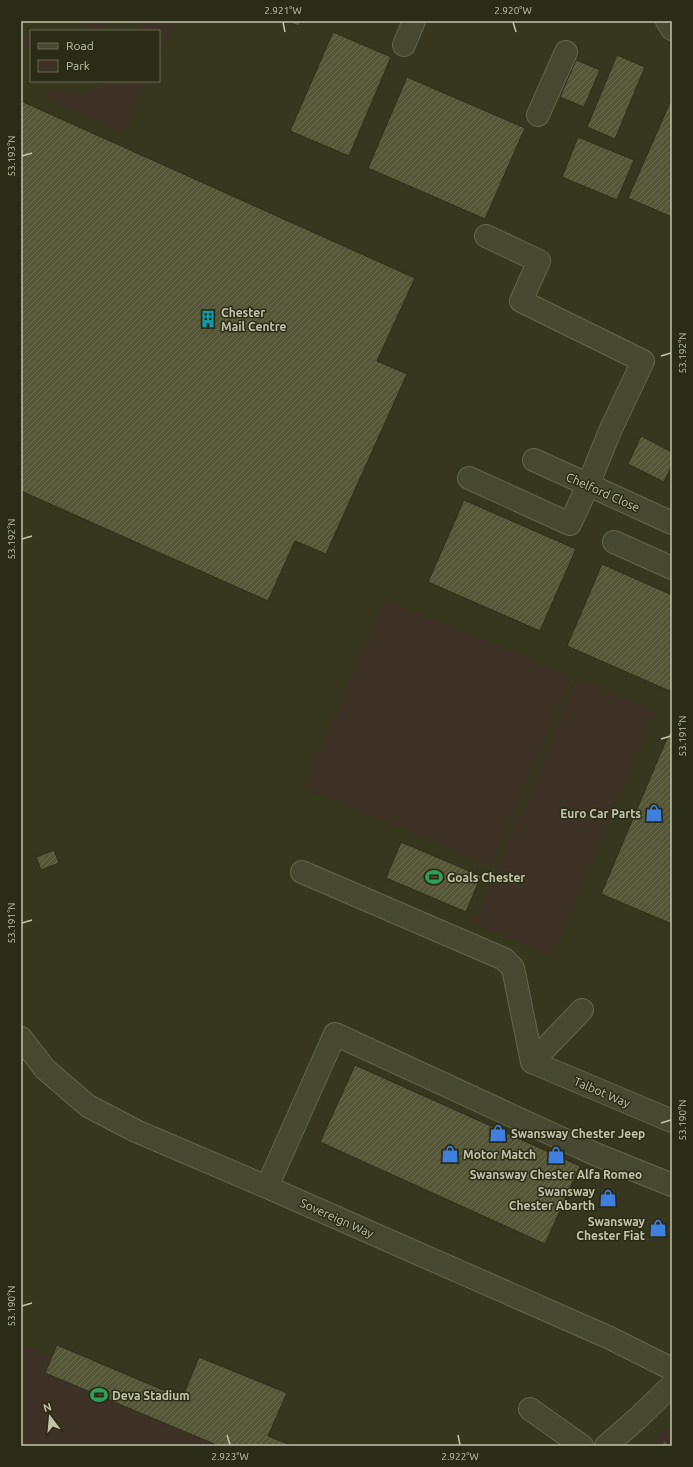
<svg xmlns="http://www.w3.org/2000/svg" width="693" height="1467" viewBox="0 0 693 1467" font-family="Ubuntu,sans-serif">
	<style>
		.green { fill: #3e3125 }
		.forest { fill: url(#forest-firs) }
		.building { fill: url(#building-hatch); stroke: #2d2e19 }
		.lines { fill: none; stroke-linecap: round; stroke-linejoin: round }
		.minor-casing { stroke: #64664f; stroke-width: 24 }
		.minor { stroke: #464832; stroke-width: 22 }
		.ticks { fill: none; stroke: #c3c5ab; stroke-width: 1.5 }
		.labels { text-anchor: middle; dominant-baseline: central; stroke-width: 3; stroke-linejoin: round; paint-order: stroke }
		.poi-label { font-size: 12px; font-weight: bold; fill: #c3c5ab; stroke: #2b2c17; text-anchor: start }
		.street-label { font-size: 12px; fill: #c3c5ab; stroke: #2b2c17 }
		.neatline { fill: none; stroke: #c3c5ab; stroke-width: 1.5 }
		.ticks-label { font-size: 10px; text-anchor: middle; fill: #c3c5ab }
	</style>
	<defs>
		<pattern id="forest-firs" width="22" height="20" patternUnits="userSpaceOnUse"><rect width="22" height="20" fill="#3e3125"/><path d="M5 1l3.5 6h-7zM16 11l3.5 6h-7z" fill="#584d42"/></pattern>
		<pattern id="building-hatch" width="6" height="6" patternUnits="userSpaceOnUse"><rect width="6" height="6" fill="#545637"/><path d="M-1 1l2-2M0 6l6-6M5 7l2-2" fill="none" stroke="#6b6d51"/></pattern>
	</defs>
	<rect width="100%" height="100%" fill="#36371e"/>
	<!-- green -->
	<path class="green" d="M 88,21 L 108,21 L 108,31 L 84,31 Z
		M 144,21 L 175,21 L 159,56 L 159,31 L 137,31 Z
		M 21,34 L 31,38 L 31,56 L 26,47 L 21,43 Z
		M 103,81 L 147,81 L 123,133 L 48,99 L 48,94 C 54,83 65,94 74,94 C 85,95 95,89 103,81 Z
		M 385,599 L 478,637 L 571,677 L 490,866 L 303,787 Z
		M 577,678 L 655,711 L 552,956 L 473,923 L 525,801 L 595,830 L 526,801 Z
		M 21,1344 L 52,1357 L 57,1345 L 182,1397 L 199,1357 L 287,1393 L 269,1436 L 293,1446 L 21,1446 Z"/>
	<!-- forest -->
	<path class="forest" d="M 672,1425 L 672,1446 L 649,1446 L 668,1427 Z"/>
	<!-- building -->
	<path class="building" d="M 286,21 L 301,21 L 299,26 Z
		M 333,32 L 391,57 L 349,156 L 290,131 Z
		M 617,55 L 645,67 L 615,139 L 587,127 Z
		M 576,60 L 600,70 L 584,107 L 560,97 Z
		M 407,77 L 525,128 L 485,219 L 368,168 Z
		M 672,98 L 672,217 L 628,198 Z
		M 21,101 L 415,278 L 377,361 L 407,374 L 326,554 L 295,541 L 268,601 L 21,491 Z
		M 578,137 L 634,160 L 617,200 L 562,177 Z
		M 641,436 L 672,452 L 672,465 L 664,482 L 628,464 Z
		M 464,500 L 576,549 L 540,631 L 428,582 Z
		M 602,564 L 672,595 L 672,692 L 567,646 Z
		M 670,731 L 672,732 L 672,924 L 601,894 Z
		M 401,842 L 481,876 L 466,912 L 386,878 Z
		M 54,850 L 59,863 L 41,870 L 36,857 Z
		M 355,1065 L 580,1166 L 545,1244 L 320,1142 Z
		M 57,1345 L 182,1398 L 199,1357 L 287,1393 L 268,1436 L 293,1446 L 219,1446 L 45,1373 Z"/>
	<g class="lines">
		<!-- minor casing -->
		<g class="minor-casing">
			<path id="minor" d="M 667,21 L 672,29
				M 404,45 L 414,21
				M 538,115 L 566,52
				M 534,460 L 672,523
				M 469,478 L 570,524 L 588,485 L 610,431 L 643,361 L 521,301 L 539,261 L 486,236
				M 614,542 L 672,568
				M 302,872 L 504,959 L 513,968 L 532,1062
				M 21,1038 L 45,1069 L 88,1106 L 136,1131 L 267,1187 L 610,1338 L 672,1369
				M 532,1062 L 672,1121
				M 532,1062 L 582,1010
				M 267,1187 L 335,1034 L 595,1154 L 672,1185
				M 530,1409 L 582,1446
				M 606,1446 L 638,1418 L 672,1385"/>
		</g>
		<!-- minor -->
		<use href="#minor" class="minor"/>
	</g>
	<!-- ticks -->
	<path class="ticks" d="M 283,22 L 285,32M 513,22 L 516,32M 22,156 L 32,153M 661,356 L 671,353M 22,539 L 32,536M 661,739 L 671,736M 22,923 L 32,920M 661,1123 L 671,1120M 22,1306 L 32,1303M 227,1435 L 230,1445M 458,1435 L 460,1445"/>
	<!-- icons -->
	<defs>
		<g id="building-bare" transform="scale(1.38)"><path d="M-4-6H4V6H1V3H-1V6H-4ZM-2.5-4.3h1.7v1.8h-1.7ZM.8-4.3h1.7v1.8H.8ZM-2.5-1h1.7V.8h-1.7ZM.8-1h1.7V.8H.8Z" fill="#0f9aa8" stroke="#2b2c17" stroke-width="2.5" paint-order="stroke"/></g>
		<g id="shop-bare" transform="scale(1.38)"><path d="M-5-2.5h2.3a2.7 3.5 0 0 1 5.4 0H5L5.5 6h-11ZM-1.5-2.5h3a1.5 2.3 0 0 0-3 0Z" fill="#3f7fe0" stroke="#2b2c17" stroke-width="2.5" paint-order="stroke"/></g>
		<g id="stadium-bare" transform="scale(1.38)"><path d="M0-5a6.5 5 0 1 0 0 10a6.5 5 0 1 0 0-10ZM-3.5-1.8h7v3.6h-7Z" fill="#2e9e5b" stroke="#2b2c17" stroke-width="2.5" paint-order="stroke"/></g>
	</defs>
	<g fill-rule="evenodd">
		<use href="#building-bare" x="208" y="319"/>
		<use href="#shop-bare" x="654" y="813"/>
		<use href="#stadium-bare" x="434" y="877"/>
		<use href="#shop-bare" x="498" y="1133"/>
		<use href="#shop-bare" x="450" y="1154"/>
		<use href="#shop-bare" x="556" y="1155"/>
		<use href="#shop-bare" x="608" y="1198"/>
		<use href="#shop-bare" x="658" y="1228"/>
		<use href="#stadium-bare" x="99" y="1395"/>
	</g>
	<g class="labels">
		<!-- poi labels -->
		<g class="poi-label">
			<text x="221" y="312">Chester<tspan x="221" dy="14">Mail Centre</tspan></text>
			<text x="641" y="813" text-anchor="end">Euro Car Parts</text>
			<text x="447" y="877">Goals Chester</text>
			<text x="511" y="1133">Swansway Chester Jeep</text>
			<text x="463" y="1154">Motor Match</text>
			<text x="556" y="1174" text-anchor="middle">Swansway Chester Alfa Romeo</text>
			<text x="595" y="1191" text-anchor="end">Swansway<tspan x="595" dy="14">Chester Abarth</tspan></text>
			<text x="645" y="1221" text-anchor="end">Swansway<tspan x="645" dy="14">Chester Fiat</tspan></text>
			<text x="112" y="1395">Deva Stadium</text>
		</g>
		<!-- street labels -->
		<g class="street-label">
			<text transform="translate(603 492) rotate(24)">Chelford Close</text>
			<text transform="translate(602 1092) rotate(23)">Talbot Way</text>
			<text transform="translate(337 1218) rotate(24)">Sovereign Way</text>
		</g>
	</g>
	<!-- border -->
	<rect width="693" height="1467" fill="none" stroke="#2b2c17" stroke-width="44"/>
	<!-- legend -->
	<rect x="30" y="30" width="130" height="52" fill="#2b2c17" stroke="#686952"/>
	<rect x="38" y="43" width="20" height="6" fill="#464832" stroke="#686952"/>
	<text x="66" y="50" font-size="12" fill="#c3c5ab">Road</text>
	<rect x="38" y="60" width="20" height="12" fill="#3e3125" stroke="#686952"/>
	<text x="66" y="70" font-size="12" fill="#c3c5ab">Park</text>
	<!-- north arrow -->
	<g transform="translate(50 1417) rotate(344)" stroke="#2b2c17" stroke-width="3" paint-order="stroke">
	<path d="M0-3L7 15L0 10L-7 15Z" fill="#c3c5ab"/>
	<text y="-6" font-size="11" font-weight="bold" text-anchor="middle" fill="#c3c5ab">N</text>
	</g>
	<rect x="22" y="22" width="649" height="1423" class="neatline"/>
	<g class="ticks-label">
		<text x="283" y="14">2.921°W</text>
		<text x="513" y="14">2.920°W</text>
		<text transform="translate(11 156) rotate(-90)" y="4">53.193°N</text>
		<text transform="translate(682 353) rotate(-90)" y="4">53.192°N</text>
		<text transform="translate(11 539) rotate(-90)" y="4">53.192°N</text>
		<text transform="translate(682 736) rotate(-90)" y="4">53.191°N</text>
		<text transform="translate(11 923) rotate(-90)" y="4">53.191°N</text>
		<text transform="translate(682 1120) rotate(-90)" y="4">53.190°N</text>
		<text transform="translate(11 1306) rotate(-90)" y="4">53.190°N</text>
		<text x="230" y="1460">2.923°W</text>
		<text x="460" y="1460">2.922°W</text>
	</g>
</svg>
